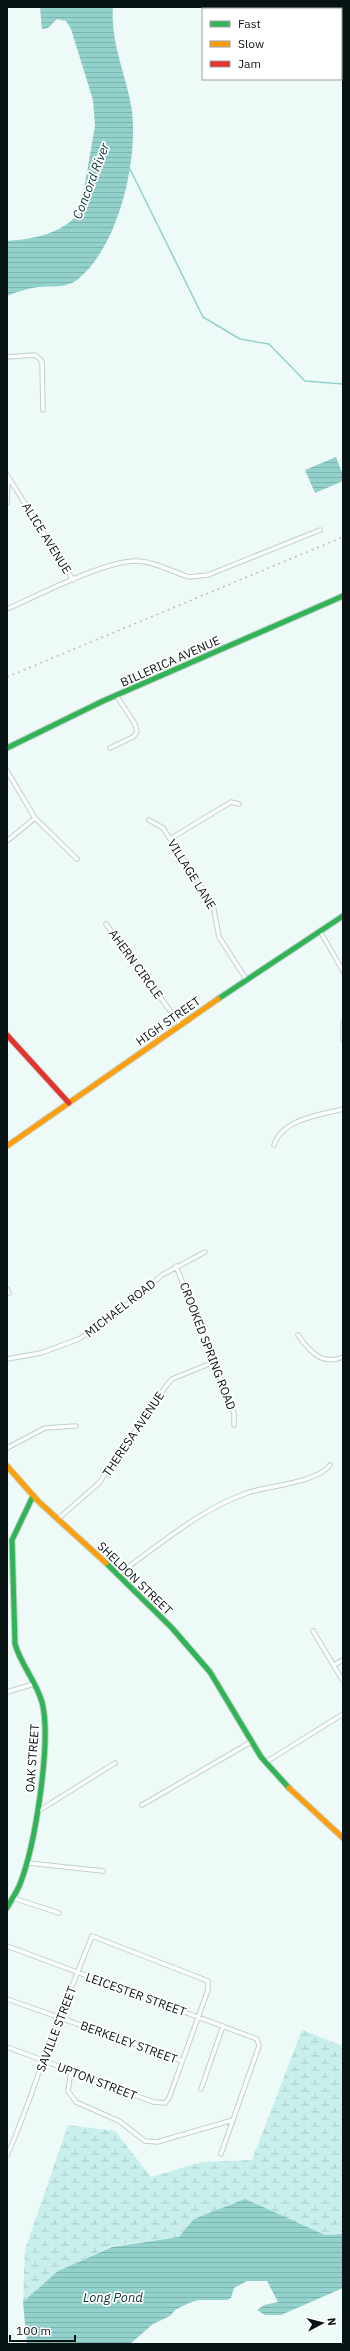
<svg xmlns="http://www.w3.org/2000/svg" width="350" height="2351" viewBox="0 0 350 2351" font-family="'IBM Plex Sans',sans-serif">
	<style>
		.wetland { fill: url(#wetland-marsh) }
		.water { fill: url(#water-rules) }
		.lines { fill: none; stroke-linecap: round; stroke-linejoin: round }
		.stream { stroke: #92d1cc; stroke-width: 1.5 }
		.street-casing { stroke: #c3cfcd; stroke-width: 5.5 }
		.fast-casing { stroke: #c3cfcd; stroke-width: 7 }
		.slow-casing { stroke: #c3cfcd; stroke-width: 7 }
		.jam-casing { stroke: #c3cfcd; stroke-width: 7 }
		.street { stroke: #fcfefe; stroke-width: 3.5 }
		.fast { stroke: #30b455; stroke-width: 5 }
		.slow { stroke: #ff9f0a; stroke-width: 5 }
		.jam { stroke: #e5322d; stroke-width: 5 }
		.rail { stroke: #b8bcbc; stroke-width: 1.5; stroke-dasharray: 2 4; stroke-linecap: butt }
		.labels { text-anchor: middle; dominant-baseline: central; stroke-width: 3.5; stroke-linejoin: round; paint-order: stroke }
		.street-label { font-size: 12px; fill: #071413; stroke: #fff }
		.water-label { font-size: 13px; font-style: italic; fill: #0a3532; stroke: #fff }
	</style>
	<defs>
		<pattern id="wetland-marsh" width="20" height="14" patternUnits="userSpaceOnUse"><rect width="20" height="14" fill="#c8efeb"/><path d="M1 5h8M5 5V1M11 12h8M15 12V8" fill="none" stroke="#aaccc9"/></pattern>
		<pattern id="water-rules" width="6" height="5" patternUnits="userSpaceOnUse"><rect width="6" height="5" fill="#92d1cc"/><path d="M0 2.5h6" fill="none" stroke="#7cb3ae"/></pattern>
	</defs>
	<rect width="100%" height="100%" fill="#eefaf8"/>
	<!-- wetland -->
	<path class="wetland" d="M 302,2030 L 343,2046 L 343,2234 L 325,2235 L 245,2200 L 194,2219 L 179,2237 L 112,2246 L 58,2271 L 23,2302 L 25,2250 L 68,2125 L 115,2131 L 151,2177 L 202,2162 L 252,2160 Z"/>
	<!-- water -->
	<path class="water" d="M 40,7 L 113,7 C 110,41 125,72 131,105 C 140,156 119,247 77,280 C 67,288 51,286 39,287 C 29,288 16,292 7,296 L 7,241 C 34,239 62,234 80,212 L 95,126 L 93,100 L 71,29 L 66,21 L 57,19 L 48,28 L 42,29 Z
		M 336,457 L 343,475 L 343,481 L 315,493 L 305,470 Z
		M 245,2199 L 325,2235 L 343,2234 L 343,2288 L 281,2315 L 265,2315 L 257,2310 L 264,2305 L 278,2302 L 267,2281 L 247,2281 L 234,2288 L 231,2298 L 227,2300 L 198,2300 L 189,2303 L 175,2310 L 170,2316 L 153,2324 L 130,2344 L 27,2344 L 23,2302 L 58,2271 L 112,2247 L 179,2237 L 194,2219 Z"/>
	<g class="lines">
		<!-- stream -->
		<path class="stream" d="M 129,167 L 203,317 L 240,339 L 269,344 L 305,381 L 343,384"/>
		<!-- street casing -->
		<g class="street-casing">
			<path id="street" d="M 7,357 L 35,355 L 42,361 L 43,410
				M 7,475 L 73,580
				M 7,503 L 8,477
				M 7,609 C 39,595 104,561 136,561 C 153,561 173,572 189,577 L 208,575 L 320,530
				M 110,748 L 133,737 L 137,732 L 135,724 L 116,695
				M 7,771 L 35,818 L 77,859
				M 149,820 L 163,828 L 213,905 L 219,937 L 246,979
				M 170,839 L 231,802 L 239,804
				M 7,841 L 35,818
				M 106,924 L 180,1024
				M 320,931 L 343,971
				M 343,1023 L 343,1039
				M 274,1145 C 282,1119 320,1115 343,1109
				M 176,1266 L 234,1413 L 234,1425
				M 7,1289 L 9,1293
				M 298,1335 C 309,1351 322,1366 343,1357
				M 7,1359 L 41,1353 L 79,1339 L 116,1314 L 162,1275 L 205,1252
				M 7,1448 L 45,1428 L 76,1426
				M 58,1519 L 99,1483 L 166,1386 L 172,1379 L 214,1362
				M 118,1574 C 160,1545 201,1508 250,1492 C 270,1486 318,1482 330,1465
				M 313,1631 L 343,1681
				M 334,1665 L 343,1660
				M 7,1692 L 34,1684
				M 266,1762 L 343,1714
				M 142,1805 L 251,1742
				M 37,1812 L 115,1763
				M 28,1863 L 103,1871
				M 13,1898 L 59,1913
				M 7,1946 L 257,2039 L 259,2046 L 221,2154
				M 7,1999 L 182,2061
				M 7,2047 L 50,2063 L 153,2102 L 165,2103 L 169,2098 L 208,1990 L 208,1981 L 92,1936 L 47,2049 C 35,2085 22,2121 7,2156
				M 71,2071 L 68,2091 L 76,2102 L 119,2121 L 145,2141 L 157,2142 L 233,2120
				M 201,2089 L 223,2026"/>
		</g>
		<!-- fast casing -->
		<g class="fast-casing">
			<path id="fast" d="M 7,748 L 103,701 L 343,596
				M 218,999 L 343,916
				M 106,1563 L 172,1628 L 210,1672 L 261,1757 L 289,1788
				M 7,1908 C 11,1900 17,1892 20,1884 C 35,1846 52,1741 42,1702 C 36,1681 21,1665 15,1644 L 12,1540 L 33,1496"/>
		</g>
		<!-- slow casing -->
		<g class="slow-casing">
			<path id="slow" d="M 7,1146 L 218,999
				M 7,1466 L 38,1501 L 106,1563
				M 289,1788 L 343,1838"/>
		</g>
		<!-- jam casing -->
		<g class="jam-casing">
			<path id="jam" d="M 7,1035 L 69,1103"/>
		</g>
		<!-- street -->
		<use href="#street" class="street"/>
		<!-- fast -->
		<use href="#fast" class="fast"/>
		<!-- slow -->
		<use href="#slow" class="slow"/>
		<!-- jam -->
		<use href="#jam" class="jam"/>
		<!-- rail -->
		<path class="rail" d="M 7,677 L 343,537"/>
	</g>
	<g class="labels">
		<!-- street labels -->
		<g class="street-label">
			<text transform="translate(47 538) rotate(58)">ALICE AVENUE</text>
			<text transform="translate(170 661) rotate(-24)">BILLERICA AVENUE</text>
			<text transform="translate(192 874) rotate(58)">VILLAGE LANE</text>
			<text transform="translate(136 964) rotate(54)">AHERN CIRCLE</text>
			<text transform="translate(168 1021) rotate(-35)">HIGH STREET</text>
			<text transform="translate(120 1308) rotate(-38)">MICHAEL ROAD</text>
			<text transform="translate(208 1346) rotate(69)">CROOKED SPRING ROAD</text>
			<text transform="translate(133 1434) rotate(-56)">THERESA AVENUE</text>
			<text transform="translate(135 1578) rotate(44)">SHELDON STREET</text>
			<text transform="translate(32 1758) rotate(-86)">OAK STREET</text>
			<text transform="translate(136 1994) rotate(20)">LEICESTER STREET</text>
			<text transform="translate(56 2029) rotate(-69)">SAVILLE STREET</text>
			<text transform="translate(129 2042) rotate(20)">BERKELEY STREET</text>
			<text transform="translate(97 2081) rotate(21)">UPTON STREET</text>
		</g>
		<!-- water labels -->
		<g class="water-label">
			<text transform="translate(91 181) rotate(-69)">Concord River</text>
			<text x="113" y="2297">Long Pond</text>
		</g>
	</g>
	<!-- border -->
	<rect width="350" height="2351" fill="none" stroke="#071413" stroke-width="16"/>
	<!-- legend -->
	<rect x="202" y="8" width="140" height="72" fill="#ffffff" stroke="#9ca1a1"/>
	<rect x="210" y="21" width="20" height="6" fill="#30b455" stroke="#9ca1a1"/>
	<text x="238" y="28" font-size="12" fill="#071413">Fast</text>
	<rect x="210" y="41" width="20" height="6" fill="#ff9f0a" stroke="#9ca1a1"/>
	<text x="238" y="48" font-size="12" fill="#071413">Slow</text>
	<rect x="210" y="61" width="20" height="6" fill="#e5322d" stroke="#9ca1a1"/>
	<text x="238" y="68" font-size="12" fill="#071413">Jam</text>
	<!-- north arrow -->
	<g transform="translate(322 2323) rotate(83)" stroke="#ffffff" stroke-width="3" paint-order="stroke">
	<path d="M0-3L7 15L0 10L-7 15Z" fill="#071413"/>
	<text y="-6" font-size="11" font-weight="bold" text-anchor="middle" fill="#071413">N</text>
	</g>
	<!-- scale -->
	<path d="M10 2335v6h65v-6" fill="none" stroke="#071413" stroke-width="2"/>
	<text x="16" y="2335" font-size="12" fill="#071413" stroke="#ffffff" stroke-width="3" paint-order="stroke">100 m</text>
</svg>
